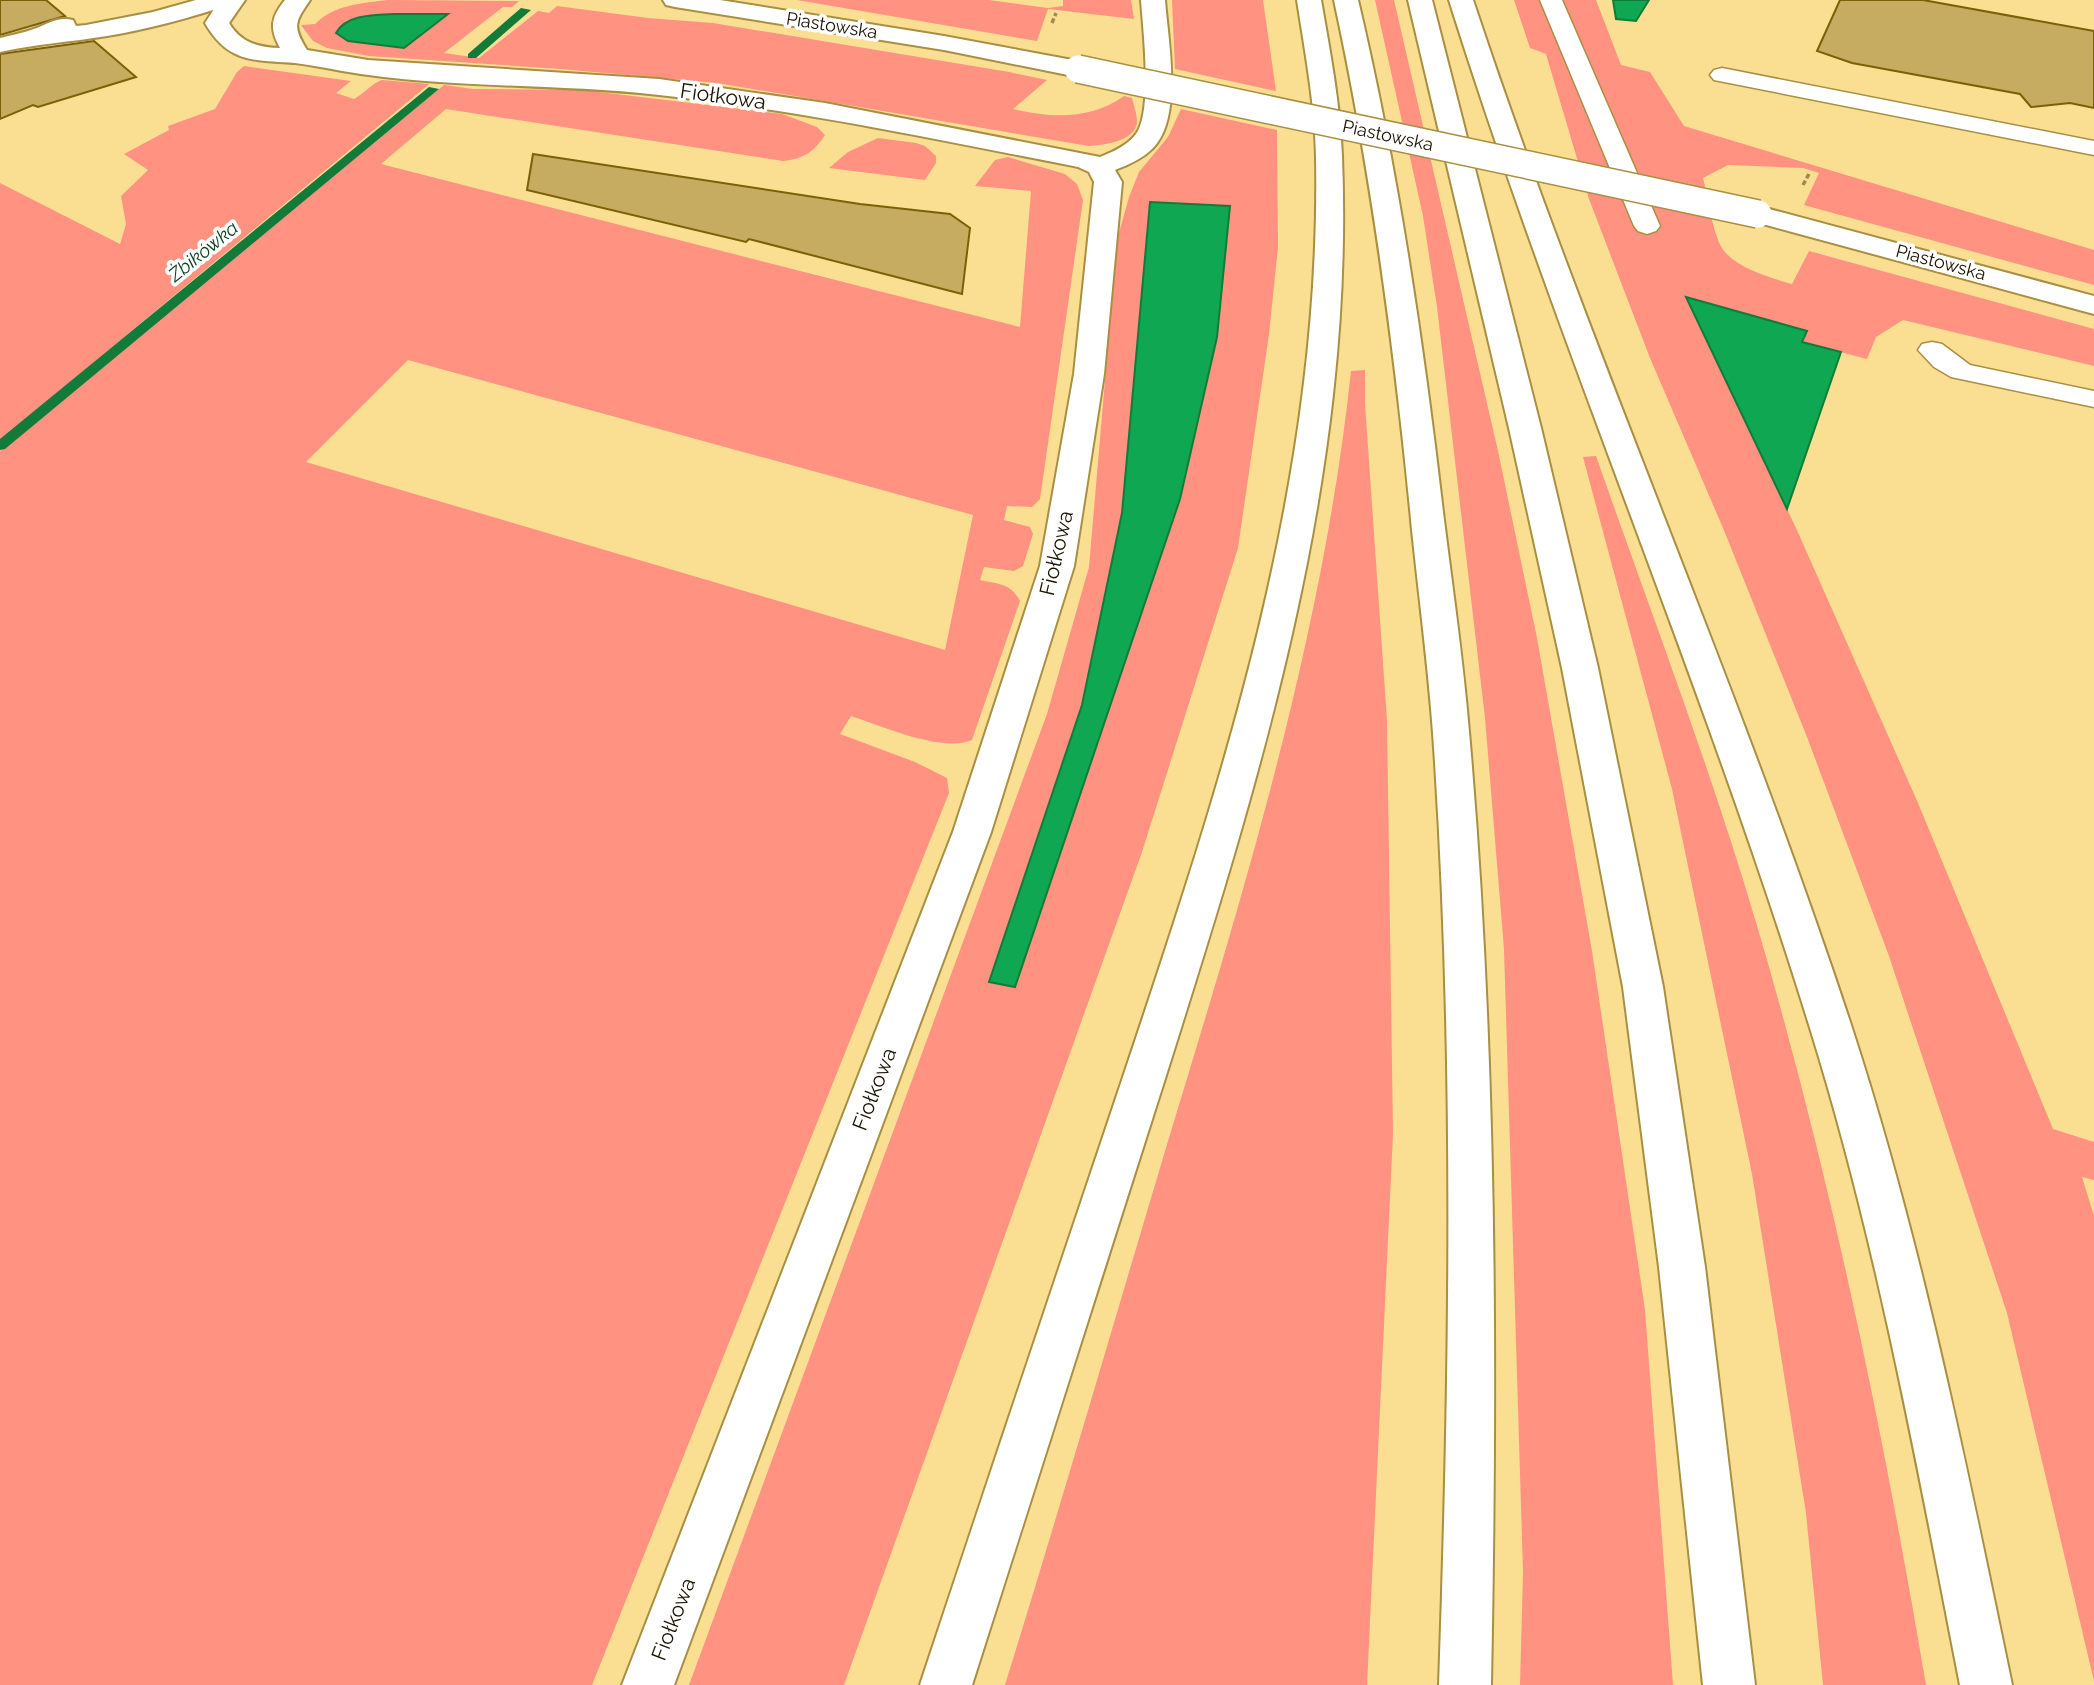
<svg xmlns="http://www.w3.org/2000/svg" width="2094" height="1685" viewBox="0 0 2094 1685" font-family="Raleway,sans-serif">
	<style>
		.green { fill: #ff9280; fill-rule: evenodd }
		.water { fill: #0fa751; stroke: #137b39; stroke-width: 2 }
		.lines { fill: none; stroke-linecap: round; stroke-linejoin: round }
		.stream { fill: #137b39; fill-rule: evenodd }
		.building { fill: #c6ac60; stroke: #7a6106; stroke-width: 2 }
		.lane-casing { stroke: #a98f43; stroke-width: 3 }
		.street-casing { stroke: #a98f43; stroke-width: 4 }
		.secondary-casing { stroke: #a98f43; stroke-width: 4 }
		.highway-casing { stroke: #a98f43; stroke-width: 4 }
		.path { stroke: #9d8a55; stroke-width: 3.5; stroke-dasharray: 5 2.5; stroke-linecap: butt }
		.lane { fill: #fff; fill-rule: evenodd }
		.street { fill: #fff; fill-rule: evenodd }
		.secondary { fill: #fff; fill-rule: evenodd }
		.highway { fill: #fff; fill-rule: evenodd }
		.secondary-bridge-casing { stroke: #a98f43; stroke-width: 30; stroke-linecap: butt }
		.secondary-bridge { stroke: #fff; stroke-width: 27 }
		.labels { text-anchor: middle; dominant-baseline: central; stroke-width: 7; stroke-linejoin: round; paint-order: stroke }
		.far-street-label { font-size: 18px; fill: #1b1300; stroke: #fff }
		.far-water-label { font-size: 19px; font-style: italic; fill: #104321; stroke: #fff }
		.street-label { font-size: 21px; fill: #1b1300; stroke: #fff }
	</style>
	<rect width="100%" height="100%" fill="#fadf92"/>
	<!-- green -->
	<path class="green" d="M 388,0 L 519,1 L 512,7 L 503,7 L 444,53 L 479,58 L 538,11 L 549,13 L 557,6 L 648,18 L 713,23 L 1009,72 L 1047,80 L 1013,109 C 1052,118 1090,120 1124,96 L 1132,98 C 1134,106 1137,114 1137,121 C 1137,141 1104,145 1089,146 L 717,83 L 560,69 L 369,56 L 327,48 L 313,41 L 301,25 L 315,24 C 333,5 363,3 388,0 Z
		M 797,0 L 989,0 L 1048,8 L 1063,6 L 1063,0 L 1131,0 L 1134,19 L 1048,9 L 1037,41 Z
		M 1172,0 L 1263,0 L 1276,91 L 1175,69 Z
		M 1375,0 L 1394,0 L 1498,451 L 1537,638 L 1592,951 L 1645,1310 L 1673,1685 L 1520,1685 L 1523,1572 L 1504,949 L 1485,718 L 1437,307 L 1423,216 Z
		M 1514,0 L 1596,0 L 1621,65 L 1650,72 L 1684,126 L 2094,250 L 2094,285 L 1804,205 L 1819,173 L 1803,168 L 1728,165 L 1703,178 C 1708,197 1713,237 1724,251 C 1739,269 1771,278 1792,284 L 1809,251 L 2094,329 L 2094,366 L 1903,320 L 1876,337 L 1867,359 L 1802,342 L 1806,331 L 1686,297 L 1796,528 L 1918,803 L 2053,1129 L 2094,1142 L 2094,1180 L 2082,1177 L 2094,1216 L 2094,1681 L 2007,1313 L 1889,956 L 1807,737 L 1723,528 L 1650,358 L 1589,199 L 1546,54 L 1530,48 Z
		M 244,66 L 351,81 L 336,93 L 354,99 C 364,94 372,83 382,80 L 429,84 L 0,440 L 0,183 L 120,244 L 126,224 L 121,196 L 148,170 L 124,154 L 169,130 L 168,126 L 215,109 L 237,72 Z
		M 444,85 L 473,89 L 582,90 L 782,114 L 817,127 L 825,135 C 814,152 803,159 783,161 L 446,109 L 381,164 L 1020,327 L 1031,191 L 975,186 L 995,160 L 1008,157 L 1065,174 L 1077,184 L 1083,200 L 1040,499 L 1032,507 L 1007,506 L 1004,520 L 1030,527 L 1033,534 L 1023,566 L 1014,571 L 984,567 L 980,580 C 997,584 1011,583 1020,601 L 972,740 C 942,753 882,726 851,716 L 840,734 L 915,762 L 947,778 L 949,793 L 592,1685 L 0,1685 L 0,451 ZM 408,360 L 973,515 L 945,650 L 306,462 Z
		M 1181,109 L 1277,130 L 1278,247 L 1269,334 L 1238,548 L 1142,852 L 844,1685 L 689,1685 L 1047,714 L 1089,567 L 1117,240 L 1129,197 L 1139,172 L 1168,137 ZM 1150,202 L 1230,206 L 1217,337 L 990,982 L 1082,705 L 1122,513 Z
		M 878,138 L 916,143 L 925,146 L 936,156 L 936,163 L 925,180 L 829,168 L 848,152 Z
		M 1365,370 L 1365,404 L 1387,720 L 1393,1134 L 1367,1685 L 1005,1685 C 1061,1504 1114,1322 1168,1141 C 1245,888 1323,635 1351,371 Z
		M 1596,456 C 1651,613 1711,769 1758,929 C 1831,1177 1883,1431 1926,1685 L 1823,1685 L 1806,1513 L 1752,1174 L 1672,789 L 1583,457 Z"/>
	<!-- water -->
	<path class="water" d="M 1613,0 L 1649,0 L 1636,21 L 1616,19 Z
		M 395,14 L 448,14 L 404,48 L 348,41 L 336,33 C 346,14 376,15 395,14 Z
		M 1150,202 L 1230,206 L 1217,337 L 1180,499 L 1015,987 L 989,982 L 1082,705 L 1122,513 Z
		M 1686,297 L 1807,331 L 1802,342 L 1841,352 L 1787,509 Z"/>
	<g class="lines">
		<!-- stream -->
		<path class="stream" d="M 521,8 L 531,10 L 476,58 L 468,58 L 468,54 Z
			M 429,87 L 439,89 L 5,449 L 0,450 L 0,439 Z"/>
	</g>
	<!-- building -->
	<path class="building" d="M 0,0 L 46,0 L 65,16 L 0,35 Z
		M 1840,0 L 1923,0 L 2094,31 L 2094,108 L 2070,103 L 2031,107 L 2020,94 L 1852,63 L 1817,51 Z
		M 94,41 L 136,77 L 38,107 L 33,105 L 0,119 L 0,54 Z
		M 533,154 L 860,204 L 950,214 L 970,228 L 962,294 L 749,239 L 746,242 L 527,190 Z"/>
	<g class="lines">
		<!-- lane casing -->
		<g class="lane-casing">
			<path id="lane" d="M 1540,0 L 1562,0 L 1660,226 L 1656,231 L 1647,234 L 1638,231 L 1634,226 Z
				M 1722,68 L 2094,141 L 2094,155 L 1714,80 L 1710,75 L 1714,70 Z
				M 1932,342 L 1942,344 L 1970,365 L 2094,391 L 2094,407 L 1951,377 L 1934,367 L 1918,350 L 1922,344 Z"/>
		</g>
		<!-- street casing -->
		<g class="street-casing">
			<path id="street" d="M 220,0 L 245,0 L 229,23 C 241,43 258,47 280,48 C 269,28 271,17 285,0 L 310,0 C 295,22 292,26 307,50 L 368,60 L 659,79 L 825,103 L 1100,157 C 1113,152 1128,145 1136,134 C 1153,111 1143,29 1141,0 L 1165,0 C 1168,41 1183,117 1153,148 C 1142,159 1128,165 1115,170 L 1122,182 L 1104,374 L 1074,566 L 991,832 L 674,1685 L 622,1685 L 953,832 L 1040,566 L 1074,374 L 1094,182 L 1089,172 L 1078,167 C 939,140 800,110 659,95 C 554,83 446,89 342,71 C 327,68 311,65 295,63 C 253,60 228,63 205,23 Z"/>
		</g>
		<!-- secondary casing -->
		<g class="secondary-casing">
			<path id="secondary" d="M 196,0 L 232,0 L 229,5 C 189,18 149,29 107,36 C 71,42 36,44 0,52 L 0,38 C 11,35 23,33 34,29 C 48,24 58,16 73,20 L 76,26 L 86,25 L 153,12 Z
				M 663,0 L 720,0 L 944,36 L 1078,61 L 1087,64 L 1091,69 L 1087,74 L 1078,77 L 944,50 L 675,7 L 666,5 Z
				M 1758,206 L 2094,296 L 2094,314 L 1748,220 L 1744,214 L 1748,208 Z"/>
		</g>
		<!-- highway casing -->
		<g class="highway-casing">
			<path id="highway" d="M 1297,0 L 1321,0 C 1330,52 1340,103 1342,156 C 1355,479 1259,781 1163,1085 C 1099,1285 1036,1485 972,1685 L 920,1685 C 986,1485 1053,1286 1120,1086 C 1222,781 1322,483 1316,157 C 1315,104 1305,52 1297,0 Z
				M 1334,0 L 1358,0 C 1398,169 1423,340 1443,512 C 1452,585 1463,658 1469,732 C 1497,1048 1497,1368 1491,1685 L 1439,1685 C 1450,1368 1455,1049 1433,733 C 1428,665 1419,597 1412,530 C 1395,352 1372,175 1334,0 Z
				M 1408,0 L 1432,0 L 1541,428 L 1598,668 L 1663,987 L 1705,1267 L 1755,1685 L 1703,1685 L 1659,1267 L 1623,987 L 1562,668 L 1509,428 Z
				M 1449,0 L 1473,0 C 1588,347 1738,681 1852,1028 C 1922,1243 1966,1464 2012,1685 L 1960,1685 C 1917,1465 1877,1243 1810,1028 C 1703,681 1558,347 1449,0 Z"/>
		</g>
		<!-- path -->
		<path class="path" d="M 1052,23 L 1056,13
			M 1803,185 L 1810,172"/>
		<!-- lane -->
		<use href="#lane" class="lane"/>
		<!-- street -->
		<use href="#street" class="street"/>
		<!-- secondary -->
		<use href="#secondary" class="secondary"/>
		<!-- highway -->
		<use href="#highway" class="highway"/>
		<!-- secondary-bridge casing -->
		<g class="secondary-bridge-casing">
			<path id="secondary-bridge" d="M 1078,69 L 1758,214"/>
		</g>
		<!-- secondary-bridge -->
		<use href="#secondary-bridge" class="secondary-bridge"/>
	</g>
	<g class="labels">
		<!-- far-street labels -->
		<g class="far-street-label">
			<text transform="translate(832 25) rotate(9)">Piastowska</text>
			<text transform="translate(1388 135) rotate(12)">Piastowska</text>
			<text transform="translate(1941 262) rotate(15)">Piastowska</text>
		</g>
		<!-- far-water labels -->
		<g class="far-water-label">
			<text transform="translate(203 251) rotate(-39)">Żbikówka</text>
		</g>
		<!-- street labels -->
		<g class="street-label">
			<text transform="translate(723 96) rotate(8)">Fiołkowa</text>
			<text transform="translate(1056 553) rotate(-77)">Fiołkowa</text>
			<text transform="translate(874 1089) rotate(-69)">Fiołkowa</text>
			<text transform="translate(673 1619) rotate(-69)">Fiołkowa</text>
		</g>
	</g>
</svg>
